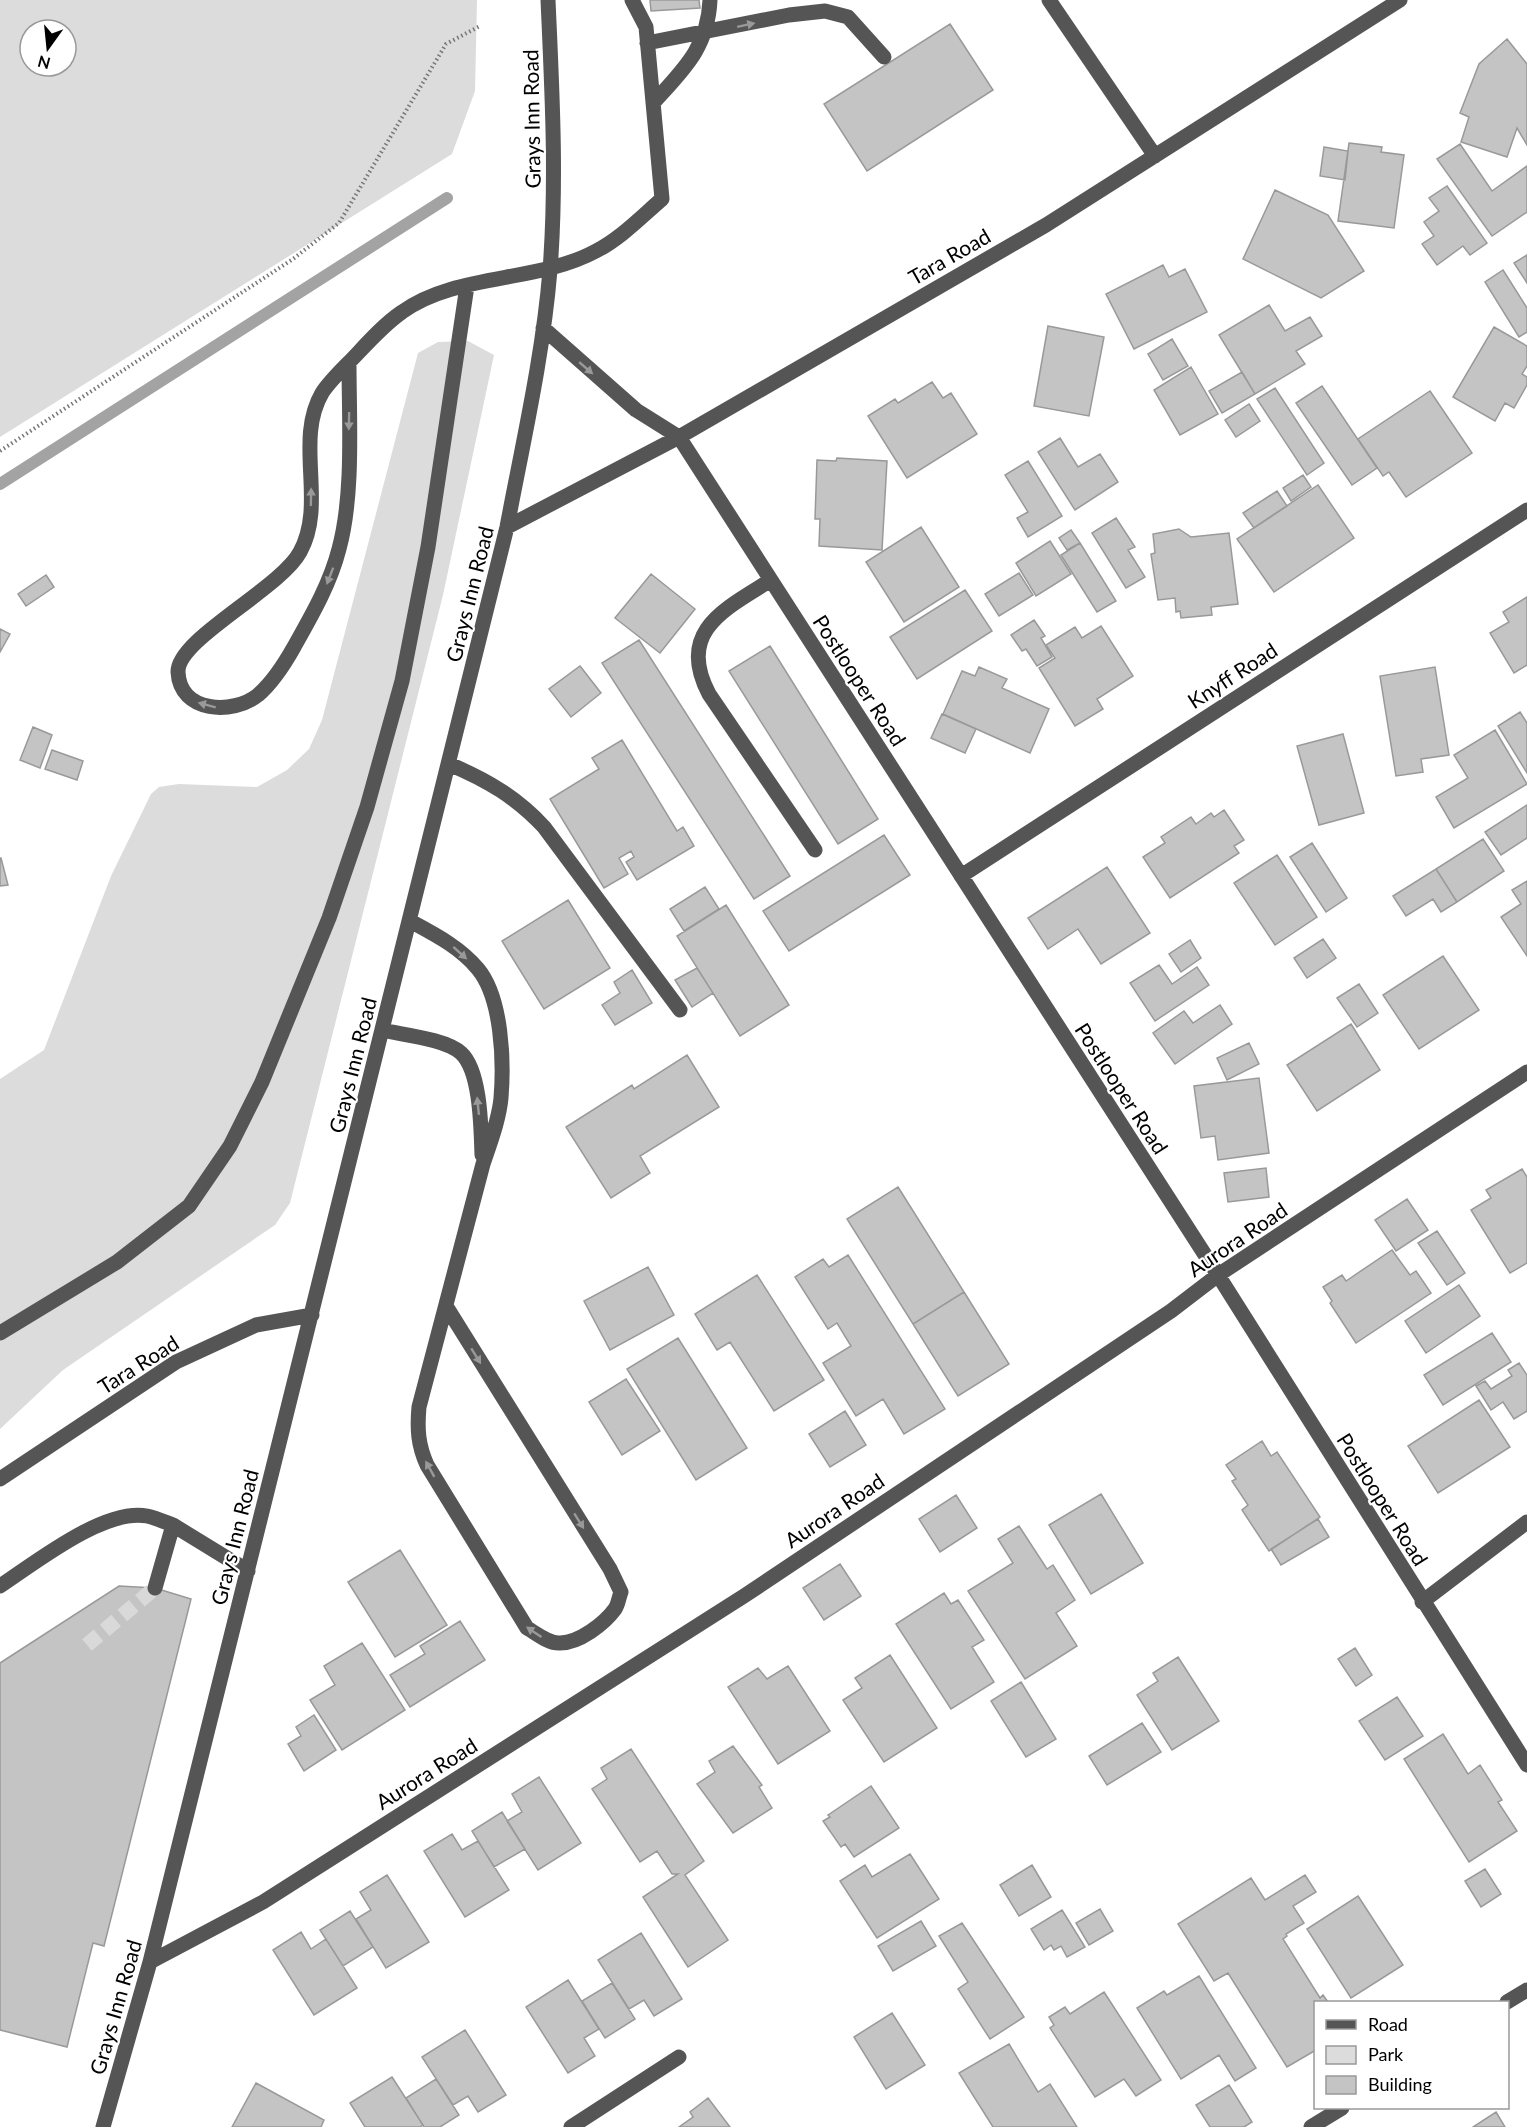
<svg xmlns="http://www.w3.org/2000/svg" width="1527" height="2127" viewBox="0 0 1527 2127" font-family="Lato,sans-serif">
	<style>
		.green { fill: #dcdcdc; fill-rule: evenodd }
		.lines { fill: none; stroke-linecap: round; stroke-linejoin: round }
		.stream { stroke: #a3a3a3; stroke-width: 12 }
		.building { fill: #c4c4c4; stroke: #999; stroke-width: 1.5 }
		.minor-tunnel { stroke: #d9d9d9; stroke-width: 15; stroke-dasharray: 15 8; stroke-linecap: butt }
		.path { stroke: #777; stroke-width: 4; stroke-dasharray: 1.5 3; stroke-linecap: butt }
		.minor { stroke: #555; stroke-width: 15 }
		.oneway { fill: #999 }
		.labels { text-anchor: middle; dominant-baseline: central; stroke-width: 4.5; stroke-linejoin: round; paint-order: stroke }
		.street-label { font-size: 21px; fill: #000; stroke: #fff }
	</style>
	<rect width="100%" height="100%" fill="#fff"/>
	<!-- green -->
	<path class="green" d="M 0,0 L 477,0 L 475,91 L 452,154 L 0,437 ZM 30,30 L 66,30 L 66,66 L 30,66 Z
		M 468,341 L 494,355 L 443,595 L 290,1203 L 275,1225 L 63,1370 L 0,1429 L 0,1079 L 44,1050 L 111,876 L 151,794 L 159,787 L 179,784 L 257,787 L 287,770 L 309,749 L 322,720 L 418,353 L 438,342 Z"/>
	<g class="lines">
		<!-- stream -->
		<path class="stream" d="M 0,484 L 447,198"/>
	</g>
	<!-- building -->
	<path class="building" d="M 650,0 L 699,0 L 700,8 L 651,11 Z
		M 950,24 L 993,90 L 867,171 L 824,104 Z
		M 1507,39 L 1527,64 L 1527,145 L 1517,128 L 1507,157 L 1461,142 L 1469,117 L 1460,113 L 1479,64 Z
		M 1349,143 L 1382,147 L 1381,152 L 1404,155 L 1394,228 L 1338,221 Z
		M 1460,144 L 1492,191 L 1527,166 L 1527,212 L 1492,236 L 1437,159 Z
		M 1324,147 L 1348,151 L 1345,180 L 1320,176 Z
		M 1447,186 L 1487,243 L 1470,255 L 1463,246 L 1437,265 L 1422,244 L 1434,236 L 1424,222 L 1439,211 L 1429,198 Z
		M 1275,190 L 1328,215 L 1364,271 L 1321,298 L 1243,259 Z
		M 1527,255 L 1527,283 L 1514,263 Z
		M 1163,265 L 1169,277 L 1185,269 L 1207,312 L 1134,349 L 1106,294 Z
		M 1503,270 L 1527,308 L 1527,332 L 1519,337 L 1485,282 Z
		M 1269,305 L 1285,331 L 1310,317 L 1322,336 L 1296,351 L 1305,364 L 1255,394 L 1219,335 Z
		M 1048,326 L 1104,337 L 1089,416 L 1034,406 Z
		M 1494,327 L 1527,346 L 1527,366 L 1522,374 L 1527,377 L 1527,385 L 1514,408 L 1505,403 L 1495,421 L 1453,397 Z
		M 1172,339 L 1188,366 L 1163,380 L 1148,354 Z
		M 1191,367 L 1218,414 L 1180,435 L 1154,390 Z
		M 1242,372 L 1255,394 L 1222,413 L 1209,391 Z
		M 932,382 L 943,398 L 951,393 L 977,434 L 907,478 L 868,416 L 895,399 L 898,403 Z
		M 1322,386 L 1377,468 L 1352,485 L 1296,403 Z
		M 1275,388 L 1324,463 L 1307,475 L 1257,399 Z
		M 1430,391 L 1472,453 L 1406,497 L 1389,472 L 1383,476 L 1358,439 Z
		M 1249,404 L 1260,421 L 1236,437 L 1225,420 Z
		M 1060,438 L 1078,467 L 1100,454 L 1118,482 L 1075,510 L 1038,452 Z
		M 837,458 L 887,461 L 882,550 L 819,546 L 820,519 L 815,519 L 817,460 L 836,461 Z
		M 1028,461 L 1062,516 L 1028,537 L 1017,518 L 1028,512 L 1005,475 Z
		M 1303,475 L 1311,487 L 1291,501 L 1283,488 Z
		M 1318,485 L 1354,538 L 1274,592 L 1237,539 Z
		M 1277,491 L 1287,506 L 1254,528 L 1243,513 Z
		M 1116,518 L 1135,547 L 1128,550 L 1145,577 L 1126,588 L 1092,533 Z
		M 921,527 L 959,587 L 904,622 L 866,562 Z
		M 1179,529 L 1191,537 L 1229,533 L 1238,604 L 1211,607 L 1212,615 L 1181,618 L 1180,611 L 1176,612 L 1175,598 L 1158,600 L 1151,554 L 1155,553 L 1153,534 Z
		M 1071,530 L 1080,543 L 1067,550 L 1059,538 Z
		M 1050,541 L 1071,574 L 1036,596 L 1016,563 Z
		M 1080,543 L 1116,601 L 1097,612 L 1061,555 Z
		M 1019,573 L 1033,595 L 999,616 L 985,594 Z
		M 651,574 L 695,609 L 660,653 L 615,618 Z
		M 46,575 L 54,587 L 26,606 L 18,594 Z
		M 965,590 L 992,631 L 917,679 L 890,637 Z
		M 1527,597 L 1527,665 L 1514,673 L 1490,633 L 1509,622 L 1503,612 Z
		M 1034,620 L 1045,636 L 1041,638 L 1052,657 L 1037,666 L 1026,649 L 1022,651 L 1011,635 Z
		M 1101,626 L 1133,676 L 1097,699 L 1103,709 L 1075,726 L 1039,668 L 1055,658 L 1046,645 L 1075,627 L 1082,638 Z
		M 0,629 L 10,634 L 0,652 Z
		M 639,640 L 790,876 L 754,899 L 602,663 Z
		M 770,646 L 878,819 L 838,844 L 729,671 Z
		M 580,666 L 601,693 L 571,717 L 549,689 Z
		M 979,667 L 1007,679 L 1002,688 L 1049,709 L 1030,753 L 943,714 L 962,671 L 975,676 Z
		M 1435,667 L 1449,755 L 1421,759 L 1423,772 L 1396,776 L 1380,676 Z
		M 1520,712 L 1527,723 L 1527,773 L 1498,726 Z
		M 942,714 L 976,729 L 965,753 L 931,738 Z
		M 33,727 L 52,735 L 40,768 L 20,760 Z
		M 1495,730 L 1527,784 L 1454,828 L 1436,797 L 1468,778 L 1454,755 Z
		M 1343,734 L 1364,813 L 1319,825 L 1297,746 Z
		M 622,740 L 677,831 L 683,827 L 694,846 L 637,880 L 626,862 L 634,857 L 631,851 L 619,858 L 628,874 L 604,888 L 550,799 L 599,769 L 592,758 Z
		M 52,750 L 83,761 L 77,780 L 45,769 Z
		M 1527,805 L 1527,838 L 1501,855 L 1485,832 Z
		M 1224,810 L 1244,840 L 1234,846 L 1239,853 L 1170,898 L 1143,857 L 1165,843 L 1161,837 L 1191,817 L 1196,824 L 1211,813 L 1214,817 Z
		M 884,835 L 910,875 L 789,951 L 763,911 Z
		M 1483,839 L 1504,871 L 1457,902 L 1436,869 Z
		M 1312,843 L 1347,898 L 1326,912 L 1290,857 Z
		M 1277,855 L 1317,917 L 1275,945 L 1234,883 Z
		M 1,858 L 8,885 L 0,886 L 0,858 Z
		M 1107,867 L 1150,933 L 1101,964 L 1078,929 L 1048,949 L 1028,918 Z
		M 1436,869 L 1457,902 L 1441,912 L 1433,899 L 1406,916 L 1393,896 Z
		M 1527,881 L 1527,956 L 1501,917 L 1521,904 L 1512,890 Z
		M 705,887 L 719,909 L 684,931 L 670,909 Z
		M 568,900 L 610,968 L 544,1009 L 502,941 Z
		M 726,905 L 789,1005 L 740,1036 L 677,936 Z
		M 1323,939 L 1336,958 L 1307,978 L 1294,958 Z
		M 1190,940 L 1201,958 L 1181,972 L 1169,954 Z
		M 1443,956 L 1479,1010 L 1419,1049 L 1383,995 Z
		M 1159,965 L 1172,984 L 1197,967 L 1209,985 L 1155,1021 L 1130,983 Z
		M 697,968 L 713,993 L 692,1007 L 675,980 Z
		M 632,970 L 652,1003 L 615,1025 L 602,1005 L 620,993 L 614,982 Z
		M 1359,984 L 1378,1013 L 1357,1027 L 1337,998 Z
		M 1220,1005 L 1232,1024 L 1175,1064 L 1153,1033 L 1184,1011 L 1193,1023 Z
		M 1351,1024 L 1380,1070 L 1317,1111 L 1287,1065 Z
		M 1249,1043 L 1259,1064 L 1227,1080 L 1217,1058 Z
		M 687,1055 L 719,1107 L 640,1156 L 650,1173 L 611,1198 L 566,1127 L 632,1085 L 634,1089 Z
		M 1259,1078 L 1269,1153 L 1218,1160 L 1215,1136 L 1201,1138 L 1194,1086 Z
		M 1266,1168 L 1269,1197 L 1228,1202 L 1224,1173 Z
		M 1522,1169 L 1527,1177 L 1527,1263 L 1510,1273 L 1471,1210 L 1491,1198 L 1486,1190 Z
		M 898,1187 L 964,1292 L 913,1324 L 847,1219 Z
		M 1407,1199 L 1428,1230 L 1396,1251 L 1375,1220 Z
		M 1437,1231 L 1465,1273 L 1447,1285 L 1418,1243 Z
		M 1392,1250 L 1410,1275 L 1416,1271 L 1431,1293 L 1356,1343 L 1330,1303 L 1332,1301 L 1323,1287 L 1342,1275 L 1346,1281 Z
		M 848,1255 L 945,1409 L 904,1434 L 883,1399 L 856,1416 L 823,1363 L 851,1346 L 837,1323 L 828,1329 L 795,1277 L 823,1259 L 829,1267 Z
		M 648,1267 L 674,1315 L 610,1350 L 584,1301 Z
		M 757,1275 L 824,1380 L 774,1411 L 730,1342 L 717,1350 L 695,1314 Z
		M 1459,1285 L 1480,1316 L 1426,1353 L 1405,1321 Z
		M 964,1292 L 1009,1364 L 958,1396 L 913,1324 Z
		M 1492,1333 L 1511,1362 L 1443,1405 L 1424,1375 Z
		M 678,1338 L 747,1448 L 696,1480 L 627,1369 Z
		M 1519,1363 L 1527,1375 L 1527,1411 L 1514,1419 L 1503,1402 L 1491,1410 L 1476,1386 L 1485,1381 L 1491,1389 L 1512,1376 L 1508,1370 Z
		M 626,1379 L 660,1431 L 622,1455 L 589,1402 Z
		M 1479,1400 L 1510,1447 L 1438,1493 L 1408,1446 Z
		M 845,1411 L 866,1445 L 830,1467 L 809,1434 Z
		M 1262,1441 L 1271,1456 L 1277,1452 L 1320,1517 L 1269,1551 L 1242,1510 L 1248,1505 L 1232,1481 L 1236,1479 L 1226,1465 Z
		M 1101,1494 L 1143,1563 L 1091,1594 L 1049,1525 Z
		M 956,1495 L 977,1528 L 940,1552 L 919,1519 Z
		M 1318,1519 L 1329,1537 L 1281,1565 L 1271,1549 Z
		M 1019,1526 L 1047,1569 L 1053,1565 L 1075,1600 L 1056,1613 L 1077,1646 L 1025,1679 L 968,1591 L 1013,1563 L 998,1539 Z
		M 400,1550 L 447,1625 L 395,1657 L 348,1582 Z
		M 840,1564 L 861,1596 L 824,1620 L 803,1588 Z
		M 119,1586 L 155,1588 L 191,1599 L 104,1946 L 93,1943 L 67,2047 L 0,2030 L 0,1663 Z
		M 944,1593 L 951,1604 L 958,1600 L 984,1640 L 972,1647 L 994,1682 L 951,1709 L 896,1624 Z
		M 460,1621 L 485,1660 L 410,1707 L 390,1675 L 425,1654 L 420,1646 Z
		M 362,1643 L 405,1710 L 342,1750 L 310,1700 L 335,1685 L 324,1666 Z
		M 1355,1648 L 1372,1675 L 1356,1686 L 1338,1659 Z
		M 890,1655 L 937,1728 L 884,1762 L 843,1700 L 862,1688 L 855,1678 Z
		M 1178,1657 L 1219,1721 L 1172,1750 L 1137,1695 L 1158,1681 L 1153,1673 Z
		M 788,1666 L 830,1731 L 778,1764 L 728,1687 L 758,1668 L 767,1679 Z
		M 1021,1682 L 1056,1739 L 1026,1757 L 991,1701 Z
		M 1397,1697 L 1423,1736 L 1385,1760 L 1359,1721 Z
		M 314,1715 L 336,1750 L 304,1771 L 288,1744 L 301,1736 L 296,1727 Z
		M 1142,1723 L 1161,1752 L 1107,1785 L 1089,1756 Z
		M 1443,1734 L 1468,1774 L 1480,1765 L 1502,1800 L 1498,1802 L 1517,1831 L 1469,1862 L 1404,1759 Z
		M 733,1746 L 762,1785 L 759,1787 L 772,1808 L 733,1833 L 697,1784 L 715,1772 L 709,1761 Z
		M 631,1749 L 704,1861 L 685,1875 L 728,1940 L 688,1967 L 643,1897 L 678,1874 L 672,1874 L 657,1851 L 640,1862 L 592,1789 L 607,1779 L 601,1768 Z
		M 539,1777 L 581,1843 L 538,1870 L 507,1821 L 522,1812 L 512,1794 Z
		M 871,1786 L 899,1828 L 854,1857 L 845,1844 L 841,1847 L 823,1821 L 830,1817 L 828,1815 Z
		M 502,1812 L 525,1849 L 494,1867 L 472,1831 Z
		M 452,1834 L 462,1850 L 478,1841 L 509,1890 L 465,1917 L 424,1851 Z
		M 910,1854 L 939,1899 L 877,1938 L 840,1881 L 865,1865 L 872,1877 Z
		M 1032,1865 L 1051,1897 L 1019,1916 L 1000,1885 Z
		M 1485,1869 L 1501,1894 L 1481,1907 L 1465,1881 Z
		M 387,1875 L 429,1942 L 386,1968 L 356,1919 L 371,1910 L 360,1892 Z
		M 1305,1875 L 1316,1892 L 1293,1906 L 1304,1923 L 1286,1934 L 1287,1936 L 1283,1939 L 1320,1998 L 1323,1995 L 1328,2002 L 1316,2002 L 1316,2050 L 1287,2067 L 1228,1973 L 1214,1981 L 1178,1924 L 1251,1878 L 1265,1900 Z
		M 1358,1896 L 1403,1965 L 1351,1998 L 1307,1929 Z
		M 1100,1909 L 1113,1931 L 1089,1945 L 1076,1923 Z
		M 1062,1910 L 1085,1947 L 1067,1957 L 1061,1946 L 1054,1950 L 1051,1945 L 1044,1950 L 1031,1929 Z
		M 350,1911 L 373,1947 L 343,1966 L 320,1930 Z
		M 921,1921 L 936,1946 L 893,1971 L 878,1946 Z
		M 962,1923 L 1024,2017 L 990,2039 L 958,1989 L 968,1982 L 939,1936 Z
		M 301,1932 L 311,1949 L 326,1939 L 357,1988 L 314,2015 L 273,1950 Z
		M 641,1933 L 682,1999 L 654,2016 L 644,2000 L 629,2009 L 598,1960 Z
		M 1199,1976 L 1256,2068 L 1235,2081 L 1219,2055 L 1181,2079 L 1137,2008 L 1164,1991 L 1167,1995 Z
		M 568,1980 L 599,2029 L 584,2038 L 595,2056 L 568,2073 L 526,2007 Z
		M 612,1983 L 635,2019 L 605,2038 L 582,2001 Z
		M 1104,1992 L 1161,2080 L 1136,2096 L 1124,2079 L 1095,2097 L 1050,2028 L 1054,2025 L 1049,2017 L 1065,2007 L 1070,2014 Z
		M 892,2013 L 925,2065 L 886,2089 L 854,2037 Z
		M 465,2030 L 506,2095 L 478,2112 L 468,2096 L 453,2105 L 422,2057 Z
		M 1009,2044 L 1038,2092 L 1050,2084 L 1077,2127 L 993,2127 L 959,2073 Z
		M 392,2077 L 423,2125 L 420,2127 L 365,2127 L 350,2103 Z
		M 436,2079 L 459,2115 L 440,2127 L 424,2127 L 406,2098 Z
		M 256,2083 L 324,2120 L 321,2127 L 232,2127 Z
		M 1229,2085 L 1252,2122 L 1244,2127 L 1210,2127 L 1196,2105 Z
		M 708,2098 L 730,2127 L 679,2127 L 693,2117 L 690,2112 Z
		M 1496,2112 L 1505,2127 L 1473,2127 Z"/>
	<g class="lines">
		<!-- minor-tunnel -->
		<path class="minor-tunnel" d="M 87,1645 L 155,1588"/>
		<!-- path -->
		<path class="path" d="M 0,451 L 293,259 L 339,223 L 446,44 L 480,26"/>
		<!-- minor -->
		<path class="minor" d="M 1049,0 L 1155,156
			M 647,43 L 789,15 L 825,11 L 848,17 L 884,57
			M 654,102 C 684,69 708,47 710,0
			M 543,328 L 636,410 L 679,437 L 1218,1275 L 1527,1765
			M 349,363 C 349,420 354,494 339,549 C 330,584 312,615 294,647 C 285,663 272,683 258,695 C 233,715 180,713 178,672 C 177,639 280,589 300,552 C 327,503 294,441 322,393 C 331,379 347,365 358,353 C 372,338 386,323 402,312 C 456,273 537,283 596,251 C 621,238 641,217 662,199 L 646,27 L 632,0
			M 507,527 L 679,437 L 1046,225 L 1400,0
			M 771,580 C 725,609 676,631 709,694 L 815,850
			M 449,764 C 487,780 516,797 544,827 L 680,1010
			M 961,876 L 1527,510
			M 410,921 C 434,934 460,947 478,969 C 502,998 504,1061 501,1098 C 499,1120 490,1143 483,1164 L 419,1407 C 417,1429 418,1445 427,1465 L 527,1628 C 536,1633 549,1644 560,1643 C 579,1643 604,1624 615,1609 C 618,1605 619,1597 621,1592 L 610,1569 L 446,1306
			M 382,1030 C 404,1035 446,1039 461,1053 C 481,1071 481,1130 482,1155
			M 0,1333 L 117,1262 L 189,1206 L 230,1146 L 262,1082 L 329,918 L 367,807 L 402,681 L 428,547 L 467,286
			M 0,1479 L 176,1362 L 256,1325 L 312,1315
			M 173,1525 L 248,1571
			M 0,1586 C 35,1563 104,1508 147,1516 C 156,1518 165,1522 173,1525 L 155,1588
			M 1422,1602 L 1527,1522
			M 150,1962 L 263,1902 L 744,1596 L 1171,1311 L 1218,1275 L 1527,1072
			M 1507,2002 L 1527,1990
			M 103,2127 L 150,1962 L 507,527 C 523,442 543,356 550,270 C 557,180 552,90 548,0
			M 571,2127 L 679,2057
			M 1311,2127 L 1342,2108"/>
	</g>
	<!-- one-way arrows -->
	<defs><path id="oneway-solid" d="M-6-.8H1V-3.2L6.5 0L1 3.2V.8H-6Z" transform="scale(1.5)"/></defs>
	<g class="oneway">
		<use href="#oneway-solid" transform="translate(746 25) rotate(-12)"/>
		<use href="#oneway-solid" transform="translate(586 368) rotate(41)"/>
		<use href="#oneway-solid" transform="translate(349 421) rotate(91)"/>
		<use href="#oneway-solid" transform="translate(311 497) rotate(-89)"/>
		<use href="#oneway-solid" transform="translate(330 576) rotate(111)"/>
		<use href="#oneway-solid" transform="translate(207 705) rotate(-165)"/>
		<use href="#oneway-solid" transform="translate(460 953) rotate(42)"/>
		<use href="#oneway-solid" transform="translate(478 1106) rotate(-96)"/>
		<use href="#oneway-solid" transform="translate(476 1356) rotate(58)"/>
		<use href="#oneway-solid" transform="translate(430 1469) rotate(-119)"/>
		<use href="#oneway-solid" transform="translate(579 1521) rotate(58)"/>
		<use href="#oneway-solid" transform="translate(534 1632) rotate(-146)"/>
	</g>
	<g class="labels">
		<!-- street labels -->
		<g class="street-label">
			<text transform="translate(531 119) rotate(-91)">Grays Inn Road</text>
			<text transform="translate(949 256) rotate(-30)">Tara Road</text>
			<text transform="translate(469 594) rotate(-76)">Grays Inn Road</text>
			<text transform="translate(1232 675) rotate(-33)">Knyff Road</text>
			<text transform="translate(860 680) rotate(57)">Postlooper Road</text>
			<text transform="translate(352 1065) rotate(-76)">Grays Inn Road</text>
			<text transform="translate(1122 1088) rotate(57)">Postlooper Road</text>
			<text transform="translate(1237 1239) rotate(-34)">Aurora Road</text>
			<text transform="translate(138 1364) rotate(-32)">Tara Road</text>
			<text transform="translate(1383 1499) rotate(58)">Postlooper Road</text>
			<text transform="translate(834 1510) rotate(-34)">Aurora Road</text>
			<text transform="translate(234 1537) rotate(-76)">Grays Inn Road</text>
			<text transform="translate(426 1773) rotate(-32)">Aurora Road</text>
			<text transform="translate(115 2007) rotate(-74)">Grays Inn Road</text>
		</g>
	</g>
	<!-- legend -->
	<rect x="1314" y="2001" width="195" height="108" fill="#ffffff" stroke="#999999" stroke-width="1.5"/>
	<rect x="1326" y="2020" width="30" height="9" fill="#555555" stroke="#999999" stroke-width="1.5"/>
	<text x="1368" y="2031" font-size="18" fill="#000000">Road</text>
	<rect x="1326" y="2046" width="30" height="18" fill="#dcdcdc" stroke="#999999" stroke-width="1.5"/>
	<text x="1368" y="2061" font-size="18" fill="#000000">Park</text>
	<rect x="1326" y="2076" width="30" height="18" fill="#c4c4c4" stroke="#999999" stroke-width="1.5"/>
	<text x="1368" y="2091" font-size="18" fill="#000000">Building</text>
	<!-- north arrow -->
	<g transform="translate(48 48) rotate(195)"><circle r="28" fill="#ffffff" stroke="#999999" stroke-width="1.5"/>
	<path d="M0-4.5L10 22L0 15L-10 22Z" fill="#000000"/>
	<text y="-9" font-size="16" font-weight="bold" text-anchor="middle" fill="#000000">N</text>
	</g>
</svg>
